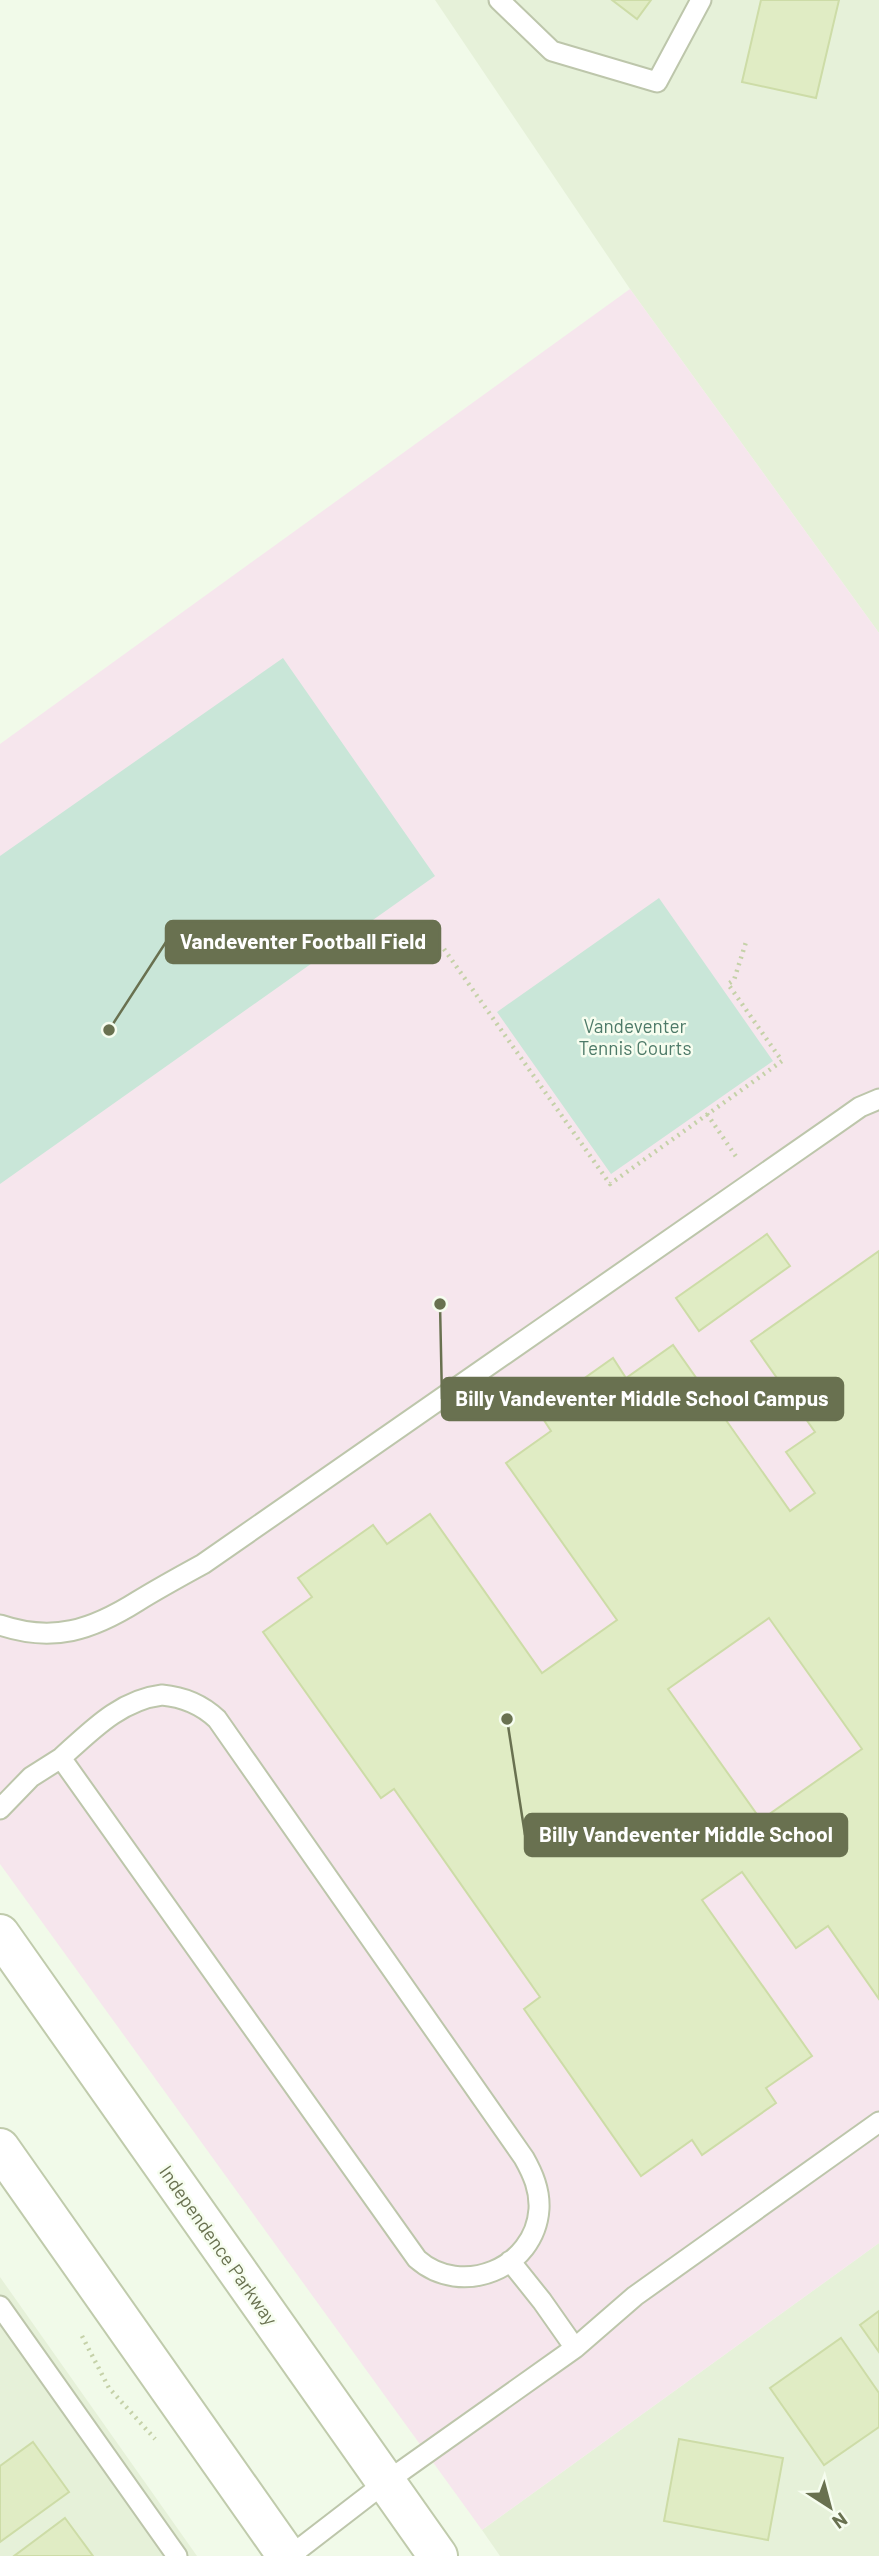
<svg xmlns="http://www.w3.org/2000/svg" width="879" height="2556" viewBox="0 0 879 2556" font-family="Barlow,sans-serif">
	<style>
		.residential { fill: #e6f1d9 }
		.education { fill: #f6e6ed }
		.green { fill: #c9e6d8 }
		.building { fill: #e0ecc4; stroke: #cddca7; stroke-width: 2; fill-rule: evenodd }
		.lines { fill: none; stroke-linecap: round; stroke-linejoin: round }
		.service-casing { stroke: #bdc6ab; stroke-width: 23 }
		.secondary-casing { stroke: #c0cbac; stroke-width: 42 }
		.path { stroke: #c5d1a8; stroke-width: 4.5; stroke-dasharray: 2 5; stroke-linecap: butt }
		.service { stroke: #fff; stroke-width: 19 }
		.secondary { stroke: #fff; stroke-width: 38 }
		.labels { text-anchor: middle; dominant-baseline: central; stroke-width: 5; stroke-linejoin: round; paint-order: stroke }
		.park-label { font-size: 19px; fill: #4d7a68; stroke: #f6fdef }
		.street-label { font-size: 19px; fill: #697150; stroke: #f6fdef }
		.leader { fill: none; stroke: #697150; stroke-width: 2.5 }
		.callout-dot { fill: #697150; stroke: #f6fdef; stroke-width: 2.5 }
		.callout { fill: #697150; stroke: #697150; stroke-width: 2.5 }
		.callout-label { font-size: 21px; text-anchor: middle; font-weight: bold; fill: #fff }
	</style>
	<rect width="100%" height="100%" fill="#f1fae9"/>
	<!-- residential -->
	<path class="residential" d="M 435,0 L 879,0 L 879,633 L 630,289 Z
		M 879,2243 L 879,2556 L 500,2556 L 482,2530 Z
		M 0,2277 L 197,2556 L 0,2556 Z"/>
	<!-- education -->
	<path class="education" d="M 630,289 L 879,633 L 879,2243 L 482,2530 L 0,1864 L 0,744 Z"/>
	<!-- green -->
	<path class="green" d="M 283,658 L 435,876 L 0,1184 L 0,856 Z
		M 659,898 L 773,1061 L 611,1174 L 497,1012 Z"/>
	<!-- building -->
	<path class="building" d="M 612,0 L 651,0 L 637,19 Z
		M 761,0 L 839,0 L 816,98 L 742,82 Z
		M 767,1234 L 790,1266 L 699,1331 L 676,1298 Z
		M 879,1251 L 879,1999 L 828,1926 L 796,1948 L 742,1872 L 702,1900 L 812,2056 L 766,2088 L 776,2103 L 702,2155 L 692,2140 L 641,2176 L 524,2009 L 540,1997 L 394,1789 L 381,1798 L 263,1632 L 312,1597 L 298,1578 L 373,1525 L 387,1544 L 430,1514 L 542,1673 L 617,1620 L 506,1463 L 551,1431 L 538,1411 L 613,1358 L 626,1378 L 673,1345 L 790,1511 L 815,1493 L 786,1452 L 815,1432 L 751,1341 ZM 769,1618 L 862,1749 L 761,1820 L 668,1689 Z
		M 879,2311 L 879,2352 L 860,2325 Z
		M 841,2338 L 879,2393 L 879,2427 L 824,2465 L 770,2388 Z
		M 679,2439 L 783,2458 L 768,2540 L 664,2521 Z
		M 33,2442 L 69,2492 L 0,2542 L 0,2466 Z
		M 65,2518 L 93,2556 L 14,2556 Z"/>
	<g class="lines">
		<!-- service casing -->
		<g class="service-casing">
			<path id="service" d="M 499,0 L 552,51 L 657,82 L 701,0
				M 0,1625 C 53,1643 92,1630 138,1601 C 159,1588 181,1576 203,1564 L 843,1119 L 860,1107 L 879,1099
				M 162,1695 C 184,1697 201,1704 217,1719 L 524,2158 C 533,2174 540,2190 539,2209 C 535,2269 461,2298 417,2259 L 61,1758 C 91,1731 120,1700 162,1695 Z
				M 0,1809 L 31,1777 L 61,1758
				M 510,2261 L 542,2301 L 575,2348
				M 0,2306 L 177,2556
				M 290,2556 L 386,2482 L 575,2348 L 635,2296 L 879,2122"/>
		</g>
		<!-- secondary casing -->
		<g class="secondary-casing">
			<path id="secondary" d="M 0,1934 L 438,2556
				M 0,2148 L 287,2556"/>
		</g>
		<!-- path -->
		<path class="path" d="M 444,949 L 610,1184 L 782,1061 L 728,984 L 734,980 L 746,942
			M 707,1114 L 737,1158
			M 82,2336 L 109,2388 L 155,2439"/>
		<!-- service -->
		<use href="#service" class="service"/>
		<!-- secondary -->
		<use href="#secondary" class="secondary"/>
	</g>
	<g class="labels">
		<!-- park labels -->
		<g class="park-label">
			<text x="635" y="1025">Vandeventer<tspan x="635" dy="22">Tennis Courts</tspan></text>
		</g>
		<!-- street labels -->
		<g class="street-label">
			<text transform="translate(219 2245) rotate(55)">Independence Parkway</text>
		</g>
	</g>
	<!-- callouts -->
	<path class="leader" d="M109 1030L166 942M440 1304L442 1399M507 1719L525 1835"/>
	<g class="callout-dot">
		<circle cx="109" cy="1030" r="7"/>
		<circle cx="440" cy="1304" r="7"/>
		<circle cx="507" cy="1719" r="7"/>
	</g>
	<g class="callout">
		<rect x="166" y="921" width="274" height="42" rx="7"/>
		<rect x="442" y="1378" width="401" height="42" rx="7"/>
		<rect x="525" y="1814" width="322" height="42" rx="7"/>
	</g>
	<g class="callout-label">
		<text x="303" y="949">Vandeventer Football Field</text>
		<text x="642" y="1406">Billy Vandeventer Middle School Campus</text>
		<text x="686" y="1842">Billy Vandeventer Middle School</text>
	</g>
	<!-- north arrow -->
	<g transform="translate(830 2507) rotate(144)" stroke="#f6fdef" stroke-width="5" paint-order="stroke">
	<path d="M0-5L12 26L0 18L-12 26Z" fill="#697150"/>
	<text y="-10" font-size="19" font-weight="bold" text-anchor="middle" fill="#697150">N</text>
	</g>
</svg>
